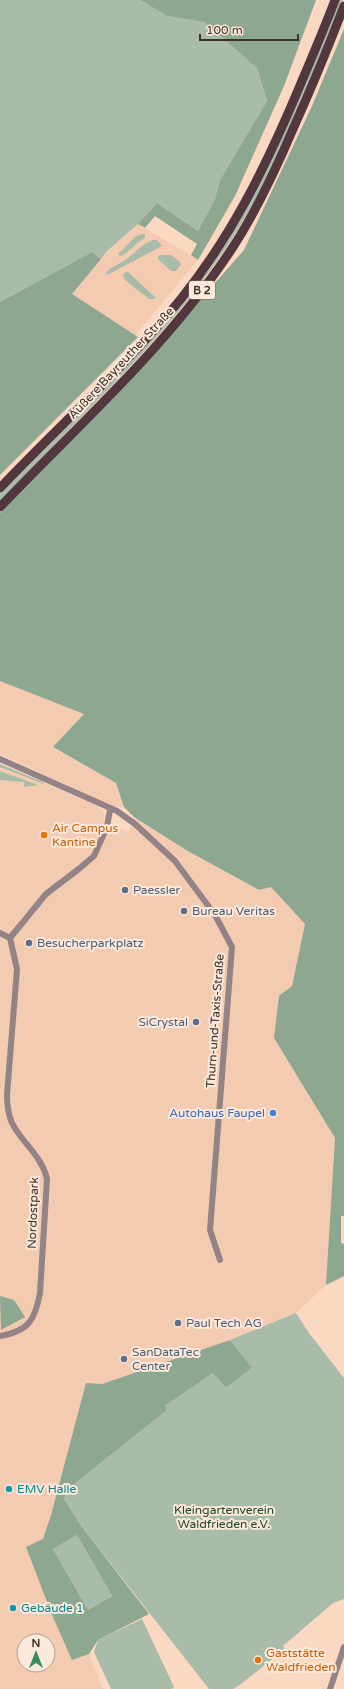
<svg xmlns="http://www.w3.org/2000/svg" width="344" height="1689" viewBox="0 0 344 1689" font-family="'Varela Round',sans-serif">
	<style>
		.built { fill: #f2cbb0; fill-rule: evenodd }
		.green { fill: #a8bca9 }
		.forest { fill: #8ea790; fill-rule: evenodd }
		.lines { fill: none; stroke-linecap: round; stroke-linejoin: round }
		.street { stroke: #938286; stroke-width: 6 }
		.primary { stroke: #53373e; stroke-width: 9 }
		.food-dot { fill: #e8710a; stroke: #fde9db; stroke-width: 1.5 }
		.service-dot { fill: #5c6f8a; stroke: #fde9db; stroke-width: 1.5 }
		.shop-dot { fill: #3f7fe0; stroke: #fde9db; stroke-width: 1.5 }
		.culture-dot { fill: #0f9aa8; stroke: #fde9db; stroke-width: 1.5 }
		.labels { text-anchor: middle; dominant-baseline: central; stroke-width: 4; stroke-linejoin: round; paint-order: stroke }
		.shield { fill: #fde9db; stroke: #77685e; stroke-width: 1 }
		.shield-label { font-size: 11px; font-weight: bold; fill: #3e3128 }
		.street-label { font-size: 12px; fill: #3e3128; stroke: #fde9db }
		.food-label { font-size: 12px; fill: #c56008; stroke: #fde9db; text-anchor: start }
		.service-label { font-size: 12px; fill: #4e5e75; stroke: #fde9db; text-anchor: start }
		.shop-label { font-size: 12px; fill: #366cbe; stroke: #fde9db; text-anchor: end }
		.culture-label { font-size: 12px; fill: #0d838f; stroke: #fde9db; text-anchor: start }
		.park-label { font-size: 12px; fill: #1d4523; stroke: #fde9db }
	</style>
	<rect width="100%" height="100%" fill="#fad8c2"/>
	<!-- built -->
	<path class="built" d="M 138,224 L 198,260 L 133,338 L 72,294 L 107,251 Z
		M 0,681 L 84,714 L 53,748 L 116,783 L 124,807 L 112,806 L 0,754 Z
		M 0,764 L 98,806 L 113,825 L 129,832 L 134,817 L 186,850 L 259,890 L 271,887 L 289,906 L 305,924 L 292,986 L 274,1038 L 335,1138 L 326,1285 L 296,1313 L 230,1340 L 102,1384 L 86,1383 L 51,1515 L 43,1540 L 26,1547 L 72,1660 L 89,1654 L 103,1689 L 0,1689 ZM 24,1641 L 48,1641 L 48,1665 L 24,1665 Z"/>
	<!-- green -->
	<path class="green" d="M 0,0 L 140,0 L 167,16 L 204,22 L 257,68 L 267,101 L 220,180 L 215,199 L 198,231 L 157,203 L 138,224 L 107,251 L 101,259 L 92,252 L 0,302 Z
		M 339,0 L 343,0 C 309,85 276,174 224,251 C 187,306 143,354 97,401 C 64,435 32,468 0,501 L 0,493 L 71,419 L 220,250 Z
		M 143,234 L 145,234 L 145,237 L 125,254 L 120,256 L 118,254 L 136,236 Z
		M 153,240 L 157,240 L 162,246 L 107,275 L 106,273 C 110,267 118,265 124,261 C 134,254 142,244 153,240 Z
		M 161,255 L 171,255 L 179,261 L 181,264 L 176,271 L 171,271 L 158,259 L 158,256 Z
		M 128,272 L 155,297 L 154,299 L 149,299 L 125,280 L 123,276 L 124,273 Z
		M 0,764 L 43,782 L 44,784 L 0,767 Z
		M 0,771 L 38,785 L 24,787 L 24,782 L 0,780 Z
		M 296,1313 L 309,1333 L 344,1378 L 344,1599 L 333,1603 L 283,1646 L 285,1649 L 241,1684 L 233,1689 L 209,1689 L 82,1527 L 64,1499 L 68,1489 L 167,1410 L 165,1406 L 213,1373 L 252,1369 L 230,1340 Z
		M 77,1535 L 112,1596 L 88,1610 L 53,1549 Z
		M 142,1619 L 174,1687 L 172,1689 L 111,1689 L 94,1652 L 98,1640 Z"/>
	<!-- forest -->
	<path class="forest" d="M 140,0 L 316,0 L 284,86 L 235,196 L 198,260 L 191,255 L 197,244 L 155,216 L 145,228 L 138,224 L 157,203 L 198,231 L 215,199 L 220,180 L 267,101 L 257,68 L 204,22 L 167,16 Z
		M 344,29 L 344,1216 L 341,1216 L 341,1243 L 344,1244 L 344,1276 L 326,1285 L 335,1138 L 274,1038 L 279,996 L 292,986 L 305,924 L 271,887 L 259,890 L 186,850 L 134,817 L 124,807 L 116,783 L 53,747 L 84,714 L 0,681 L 0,513 L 157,349 L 244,250 L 312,106 Z
		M 92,252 L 101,259 L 72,294 L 138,337 L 0,475 L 0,302 Z
		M 0,1296 L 14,1300 L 25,1317 L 1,1330 Z
		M 230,1340 L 252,1368 L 226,1387 L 213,1373 L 165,1406 L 167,1410 L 68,1489 L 64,1499 L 82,1527 L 149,1614 L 98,1640 L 89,1654 L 72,1660 L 52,1615 L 26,1547 L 43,1539 L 51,1515 L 86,1383 L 102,1384 ZM 77,1535 L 112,1596 L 88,1610 L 53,1549 Z"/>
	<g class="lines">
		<!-- street -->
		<path class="street" d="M 0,759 L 117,811 L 135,824 L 175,861 L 215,915 L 232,947 L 210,1230 L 220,1260
			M 0,933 L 10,938 L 17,969 L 7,1095 C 7,1105 8,1114 12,1123 C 22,1143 42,1156 47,1179 L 40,1293 C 35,1320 29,1331 0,1336
			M 10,938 L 46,894 L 80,868 L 94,856 L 107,827 L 110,810
			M 330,1689 L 344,1647"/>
		<!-- primary -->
		<path class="primary" d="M 0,488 C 60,425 125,367 180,300 C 231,237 264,170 296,95 C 309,64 323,32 335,0
			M 0,507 C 80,423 169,345 233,247 C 257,210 276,169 293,129 C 311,89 328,48 344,6"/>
	</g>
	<!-- markers -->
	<g class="food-dot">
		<circle cx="44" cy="835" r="4"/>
		<circle cx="258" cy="1660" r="4"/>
	</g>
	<g class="service-dot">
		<circle cx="125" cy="890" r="4"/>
		<circle cx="184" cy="911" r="4"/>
		<circle cx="29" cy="943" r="4"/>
		<circle cx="196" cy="1022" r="4"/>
		<circle cx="178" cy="1323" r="4"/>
		<circle cx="124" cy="1359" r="4"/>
	</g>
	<circle class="shop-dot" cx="273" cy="1113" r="4"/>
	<g class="culture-dot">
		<circle cx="9" cy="1489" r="4"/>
		<circle cx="13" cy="1608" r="4"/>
	</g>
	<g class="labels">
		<!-- shield labels -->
		<rect class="shield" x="189" y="281" width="26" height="18" rx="3"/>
		<g class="shield-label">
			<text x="202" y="290">B 2</text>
		</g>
		<!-- street labels -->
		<g class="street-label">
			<text transform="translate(121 363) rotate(-47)">Äußere Bayreuther Straße</text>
			<text transform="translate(215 1021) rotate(-86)">Thurn-und-Taxis-Straße</text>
			<text transform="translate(33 1213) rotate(-88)">Nordostpark</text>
		</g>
		<!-- food labels -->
		<g class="food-label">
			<text x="52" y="828">Air Campus<tspan x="52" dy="14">Kantine</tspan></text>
			<text x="266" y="1653">Gaststätte<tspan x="266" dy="14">Waldfrieden</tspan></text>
		</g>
		<!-- service labels -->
		<g class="service-label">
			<text x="133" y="890">Paessler</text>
			<text x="192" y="911">Bureau Veritas</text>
			<text x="37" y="943">Besucherparkplatz</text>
			<text x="188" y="1022" text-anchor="end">SiCrystal</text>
			<text x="186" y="1323">Paul Tech AG</text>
			<text x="132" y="1352">SanDataTec<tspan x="132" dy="14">Center</tspan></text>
		</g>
		<!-- shop labels -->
		<g class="shop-label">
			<text x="265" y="1113">Autohaus Faupel</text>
		</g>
		<!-- culture labels -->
		<g class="culture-label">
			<text x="17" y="1489">EMV Halle</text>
			<text x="21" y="1608">Gebäude 1</text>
		</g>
		<!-- park labels -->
		<g class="park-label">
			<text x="224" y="1510">Kleingartenverein<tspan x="224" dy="14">Waldfrieden e.V.</tspan></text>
		</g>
	</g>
	<!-- north arrow -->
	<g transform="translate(36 1653)"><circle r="19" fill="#fde9db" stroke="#b19f93"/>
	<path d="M0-3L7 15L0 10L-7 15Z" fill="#368c5f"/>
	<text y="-6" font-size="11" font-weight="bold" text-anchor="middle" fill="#3e3128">N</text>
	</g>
	<!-- scale -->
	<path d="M200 34v6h98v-6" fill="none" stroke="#3e3128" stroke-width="2"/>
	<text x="206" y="34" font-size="12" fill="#3e3128" stroke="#fde9db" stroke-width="3" paint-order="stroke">100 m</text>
</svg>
